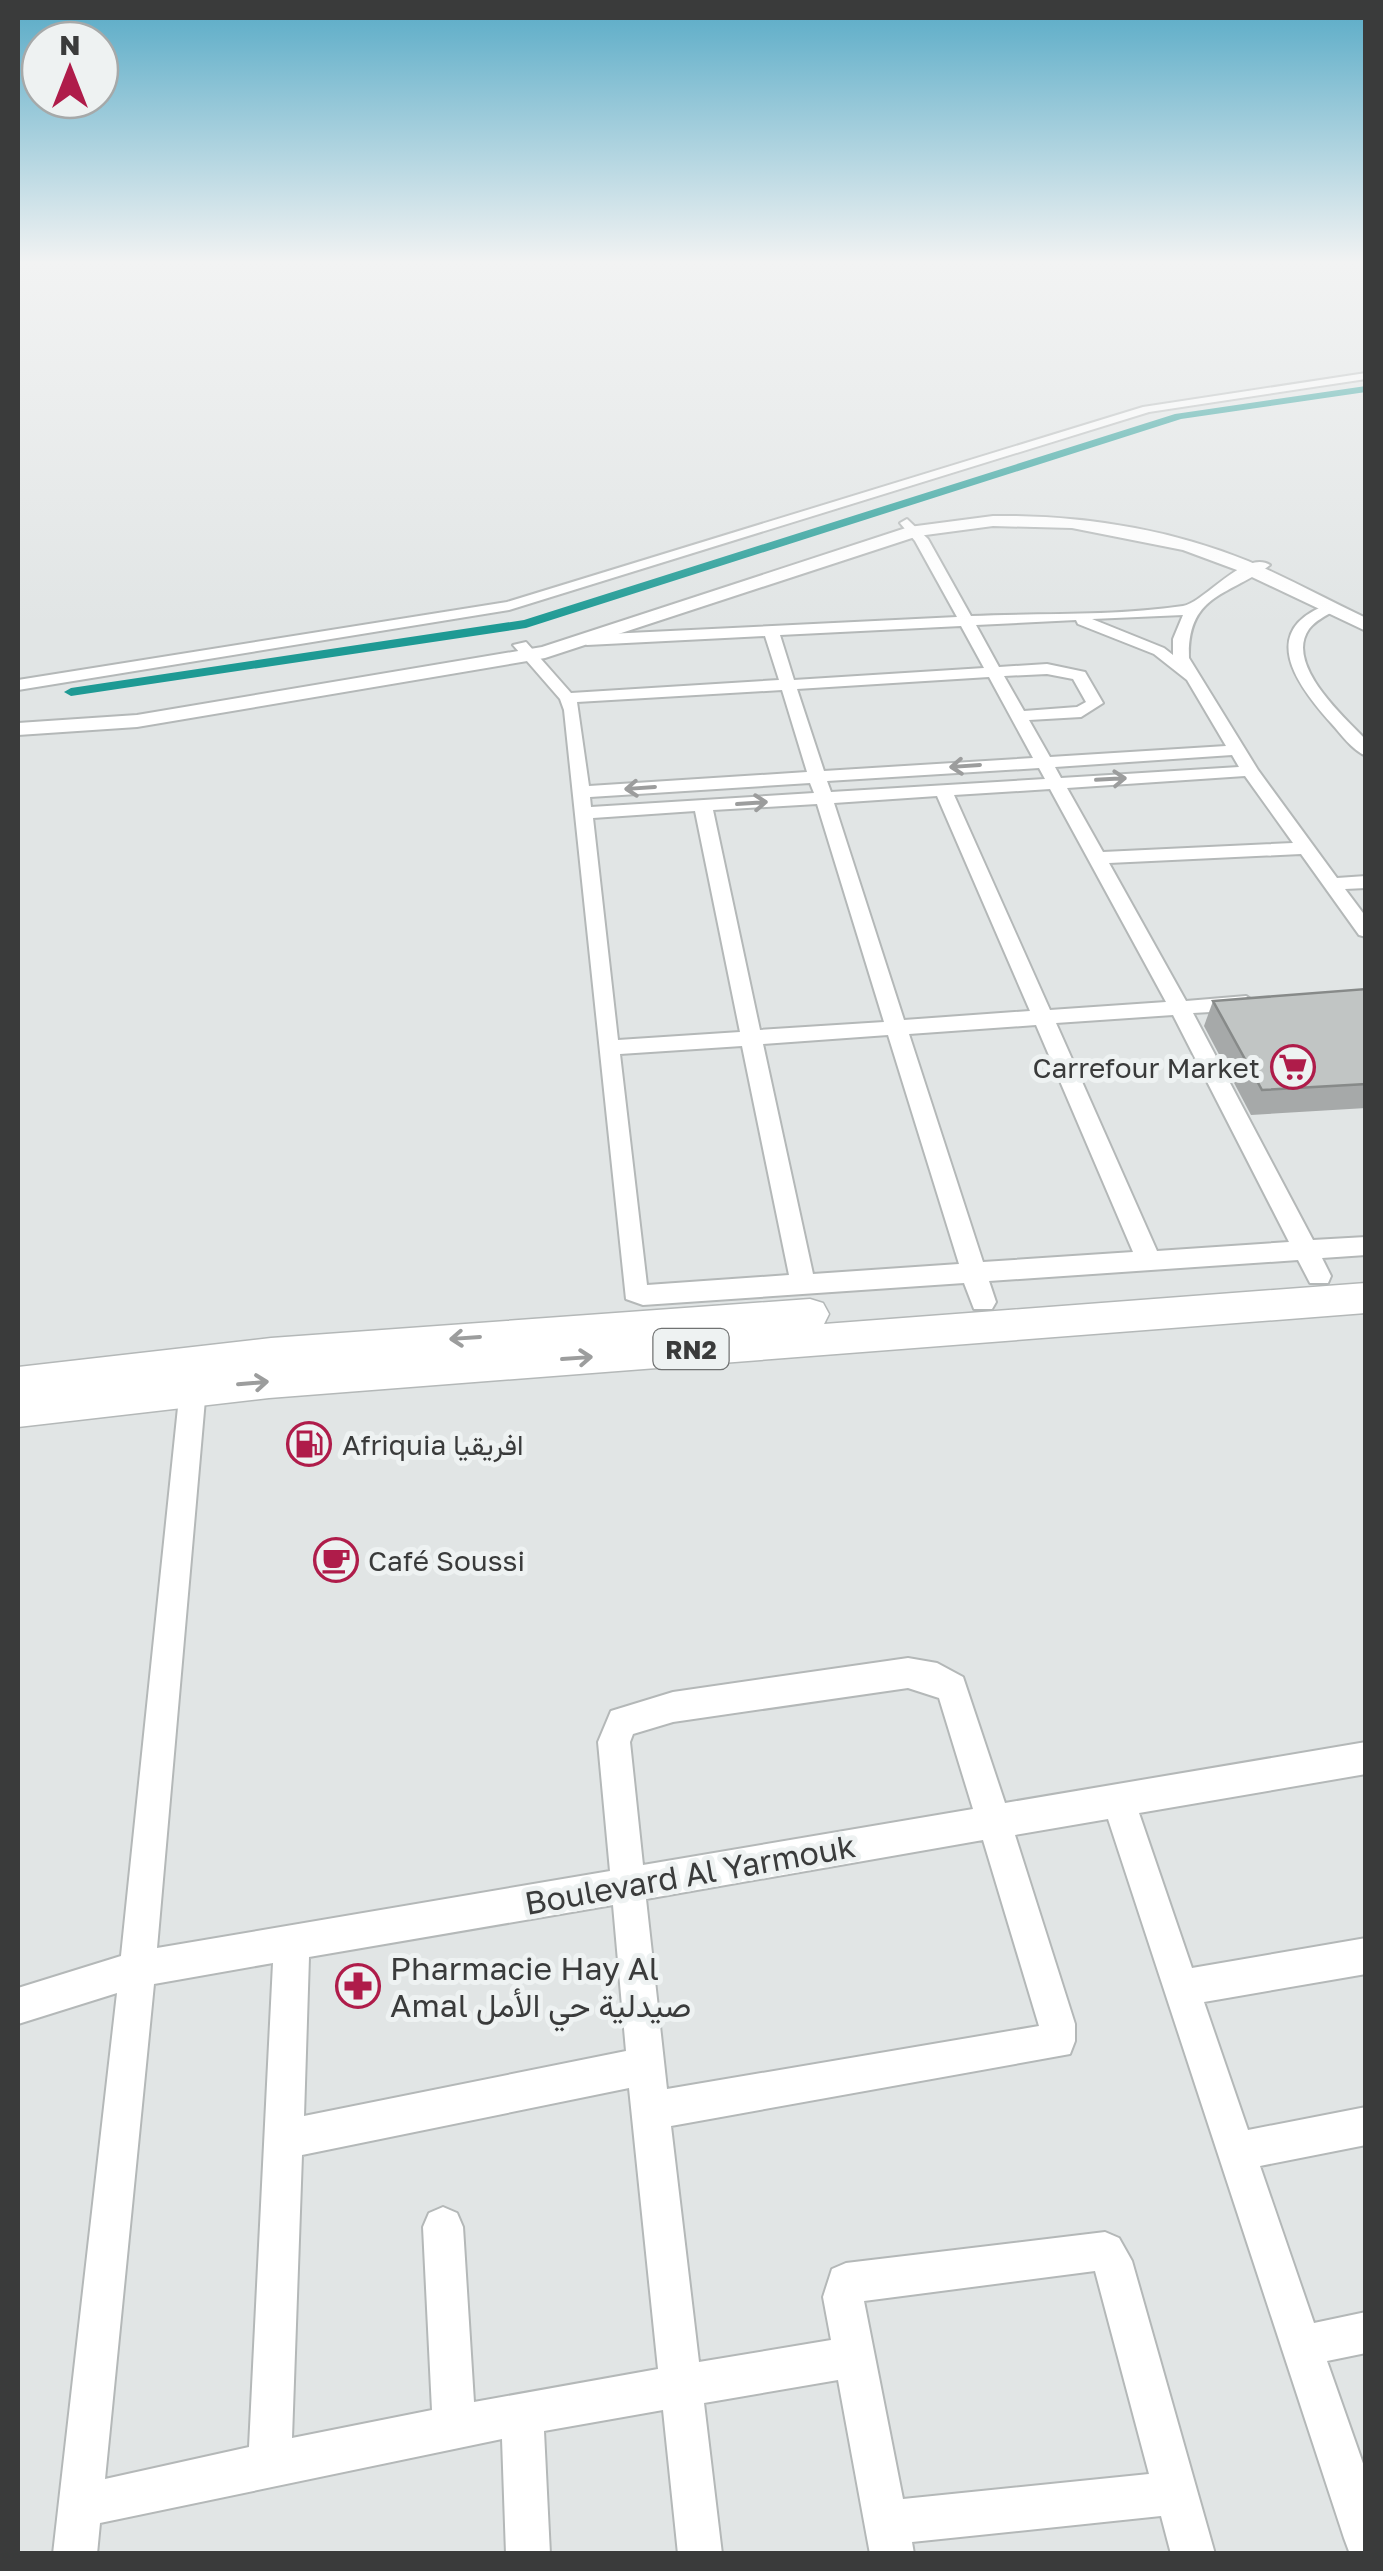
<svg xmlns="http://www.w3.org/2000/svg" width="1383" height="2571" viewBox="0 0 1383 2571" font-family="'Golos Text',Vazirmatn,sans-serif">
	<style>
		.lines { fill: none; stroke-linecap: round; stroke-linejoin: round }
		.canal { fill: #1e9a94; fill-rule: evenodd }
		.minor-casing { stroke: #b4b8b8; stroke-width: 4 }
		.major-casing { stroke: #b4b8b8; stroke-width: 4 }
		.highway-casing { stroke: #b4b8b8; stroke-width: 3 }
		.minor { fill: #fff; fill-rule: evenodd }
		.major { fill: #fff; fill-rule: evenodd }
		.highway { fill: #fff; fill-rule: evenodd }
		.wall { fill: #a6a9a9 }
		.building { fill: #c1c5c4; stroke: #878a89; stroke-width: 2.5 }
		.oneway { stroke: #9c9d9d }
		.labels { text-anchor: middle; dominant-baseline: central; stroke-width: 10; stroke-linejoin: round; paint-order: stroke }
		.shield { fill: #eef2f2; stroke: #707272; stroke-width: 2.5 }
		.shield-label { font-size: 25px; font-weight: bold; fill: #3a3b3b }
		.poi-label { font-size: 28px; fill: #3a3b3b; stroke: #eef2f2; text-anchor: start }
		.near-street-label { font-size: 32px; fill: #3a3b3b; stroke: #eef2f2 }
		.near-poi-label { font-size: 32px; fill: #3a3b3b; stroke: #eef2f2; text-anchor: start }
	</style>
	<rect width="100%" height="100%" fill="#e1e5e5"/>
	<g class="lines">
		<!-- canal -->
		<path class="canal" d="M 1366,386 L 1366,392 L 1181,419 L 526,628 L 71,696 L 64,692 L 71,688 L 524,620 L 1175,414 Z"/>
		<!-- minor casing -->
		<g class="minor-casing">
			<path id="minor" d="M 1366,373 L 1366,379 L 1149,412 L 509,610 L 18,690 L 18,680 L 507,602 L 1143,407 Z
				M 907,519 L 928,539 L 971,616 C 1039,613 1117,616 1183,606 C 1204,603 1245,549 1270,565 C 1230,596 1187,593 1189,658 L 1258,770 L 1337,878 L 1366,876 L 1366,888 L 1345,889 L 1366,917 L 1366,937 L 1359,935 L 1301,854 L 1109,863 L 1186,1001 L 1246,996 L 1256,1003 L 1246,1010 L 1193,1013 L 1313,1240 L 1366,1237 L 1366,1255 L 1322,1258 L 1331,1276 L 1328,1283 L 1310,1283 L 1298,1260 L 989,1281 L 996,1302 L 992,1309 L 974,1309 L 964,1283 L 643,1305 L 626,1299 L 564,710 L 560,699 L 513,645 L 526,642 L 571,693 L 779,680 L 765,636 L 587,645 L 579,640 L 587,635 L 957,617 L 915,541 L 900,523 ZM 1183,615 L 1173,639 L 1173,655 L 1164,648 L 1092,619 ZM 1076,620 L 1078,624 L 1154,654 L 1187,680 L 1226,746 L 1050,757 L 1029,720 L 1081,717 L 1103,703 L 1085,672 L 1047,664 L 999,667 L 976,625 ZM 961,626 L 984,668 L 794,680 L 780,635 ZM 1047,674 L 1073,679 L 1086,702 L 1077,707 L 1024,711 L 1004,676 ZM 989,677 L 1033,758 L 824,771 L 797,689 ZM 782,690 L 807,772 L 589,786 L 577,702 ZM 1232,755 L 1239,767 L 1061,778 L 1055,767 ZM 1039,768 L 1045,779 L 831,792 L 827,781 ZM 1245,776 L 1293,843 L 1103,852 L 1067,788 ZM 810,783 L 814,793 L 591,807 L 590,797 ZM 1050,789 L 1166,1002 L 1050,1010 L 954,795 ZM 937,796 L 1030,1011 L 904,1020 L 834,803 ZM 817,804 L 884,1022 L 760,1030 L 713,810 ZM 695,811 L 740,1032 L 618,1040 L 593,818 ZM 1173,1015 L 1289,1242 L 1157,1251 L 1056,1023 ZM 1036,1025 L 1133,1252 L 983,1262 L 909,1034 ZM 888,1035 L 959,1264 L 813,1274 L 763,1044 ZM 742,1046 L 789,1275 L 647,1285 L 620,1054 Z
				M 1329,604 L 1336,608 L 1334,611 C 1325,616 1315,621 1309,629 C 1284,664 1344,717 1366,740 L 1366,756 C 1352,750 1341,734 1331,723 C 1296,684 1257,630 1329,604 Z
				M 193,1377 L 202,1380 L 206,1388 L 157,1948 L 610,1871 L 598,1742 L 611,1711 L 673,1692 L 908,1658 L 937,1663 L 963,1677 L 1005,1803 L 1366,1742 L 1366,1774 L 1139,1813 L 1192,1968 L 1366,1938 L 1366,1974 L 1204,2002 L 1248,2130 L 1366,2107 L 1366,2145 L 1260,2166 L 1314,2323 L 1366,2312 L 1366,2353 L 1327,2361 L 1366,2472 L 1366,2554 L 1350,2554 L 1344,2538 L 1108,1819 L 1015,1835 L 1075,2024 L 1075,2041 L 1070,2054 L 671,2126 L 699,2362 L 831,2340 L 823,2297 L 832,2269 L 846,2263 L 1105,2232 L 1119,2238 L 1132,2261 L 1215,2554 L 1171,2554 L 1161,2516 L 912,2542 L 914,2554 L 870,2554 L 838,2380 L 704,2403 L 722,2554 L 678,2554 L 663,2410 L 544,2431 L 550,2554 L 506,2554 L 502,2439 L 100,2523 L 97,2554 L 53,2554 L 117,1993 L 18,2024 L 18,1988 L 121,1956 L 180,1388 L 184,1380 ZM 908,1688 L 939,1698 L 973,1809 L 643,1865 L 630,1742 L 633,1734 L 673,1722 ZM 983,1840 L 1039,2026 L 667,2089 L 646,1899 ZM 613,1905 L 626,2051 L 304,2116 L 309,1957 ZM 273,1963 L 249,2447 L 105,2479 L 154,1984 ZM 629,2088 L 658,2369 L 474,2402 L 463,2227 L 457,2213 L 443,2207 L 429,2213 L 423,2227 L 432,2410 L 292,2438 L 302,2155 ZM 1095,2271 L 1149,2474 L 903,2499 L 864,2301 Z"/>
		</g>
		<!-- major casing -->
		<g class="major-casing">
			<path id="major" d="M 993,516 C 1080,515 1166,528 1248,561 C 1288,578 1326,599 1366,618 L 1366,631 L 1237,570 L 1183,550 L 1072,528 L 993,526 L 918,536 L 545,658 L 137,727 L 18,735 L 18,723 L 137,715 L 542,647 L 909,527 Z"/>
		</g>
		<!-- highway casing -->
		<g class="highway-casing">
			<path id="highway" d="M 1366,1283 L 1366,1313 L 269,1398 L 18,1427 L 18,1367 L 271,1338 L 810,1299 L 823,1303 L 829,1314 L 824,1324 Z"/>
		</g>
		<!-- minor -->
		<use href="#minor" class="minor"/>
		<!-- major -->
		<use href="#major" class="major"/>
		<!-- highway -->
		<use href="#highway" class="highway"/>
	</g>
	<!-- wall -->
	<path class="wall" d="M 1366,989 L 1366,1108 L 1251,1115 L 1204,1026 L 1213,1001 Z"/>
	<!-- building -->
	<path class="building" d="M 1366,989 L 1366,1084 L 1262,1090 L 1213,1001 Z"/>
	<!-- one-way arrows -->
	<defs><path id="oneway-shaft" d="M-6 0H5M1.5-3L5.5 0L1.5 3" fill="none" stroke-width="1.6" stroke-linecap="round" stroke-linejoin="round" transform="scale(2.5)"/></defs>
	<g class="oneway">
		<use href="#oneway-shaft" transform="translate(965 766) rotate(176)"/>
		<use href="#oneway-shaft" transform="translate(1111 779) rotate(-3)"/>
		<use href="#oneway-shaft" transform="translate(640 788) rotate(176)"/>
		<use href="#oneway-shaft" transform="translate(752 803) rotate(-4)"/>
		<use href="#oneway-shaft" transform="translate(465 1338) rotate(176)"/>
		<use href="#oneway-shaft" transform="translate(577 1358) rotate(-4)"/>
		<use href="#oneway-shaft" transform="translate(253 1383) rotate(-5)"/>
	</g>
	<!-- sky -->
	<linearGradient id="sky" x2="0" y2="1"><stop stop-color="#57aac6"/><stop offset="0.42" stop-color="#f2f3f3"/><stop offset="1" stop-color="#f2f3f3" stop-opacity="0"/></linearGradient>
	<rect width="1383" height="625" fill="url(#sky)"/>
	<!-- icons -->
	<defs>
		<g id="supermarket-ring" transform="scale(2.25)"><circle r="9.5" fill="#eef2f2" stroke="#af1c4a" stroke-width="1.5"/><path d="M-6-5.5h2.5l.6 2H6L4.5 2H-2.5L-4.4-4H-6ZM-1.5 3.2a1.3 1.3 0 1 0 .1 0ZM3 3.2a1.3 1.3 0 1 0 .1 0Z" fill="#af1c4a"/></g>
		<g id="fuel-ring" transform="scale(2.25)"><circle r="9.5" fill="#eef2f2" stroke="#af1c4a" stroke-width="1.5"/><path d="M-5.5-6h7V0h2V4h1.3V-2.5L3-4.5l.8-.8L6-3V5H2.5V1h-1V6h-7ZM-4.2-4.7v3.2H.2V-4.7Z" fill="#af1c4a"/></g>
		<g id="cafe-ring" transform="scale(2.25)"><circle r="9.5" fill="#eef2f2" stroke="#af1c4a" stroke-width="1.5"/><path d="M-5.5-4.5H6V0H3Q3 3.5 0 3.5H-2.5Q-5.5 3.5-5.5 0ZM3-3.2v2h1.7v-2ZM-6 4.5H4V6H-6Z" fill="#af1c4a"/></g>
		<g id="pharmacy-ring" transform="scale(2.25)"><circle r="9.5" fill="#eef2f2" stroke="#af1c4a" stroke-width="1.5"/><path d="M-2-6h4v4h4v4h-4v4h-4v-4h-4v-4h4Z" fill="#af1c4a"/></g>
	</defs>
	<g fill-rule="evenodd">
		<use href="#supermarket-ring" x="1293" y="1067"/>
		<use href="#fuel-ring" x="309" y="1444"/>
		<use href="#cafe-ring" x="336" y="1560"/>
		<use href="#pharmacy-ring" x="358" y="1986"/>
	</g>
	<g class="labels">
		<!-- shield labels -->
		<rect class="shield" x="653.5" y="1329" width="75" height="40" rx="8"/>
		<g class="shield-label">
			<text x="691" y="1349">RN2</text>
		</g>
		<!-- poi labels -->
		<g class="poi-label">
			<text x="1260" y="1067" text-anchor="end">Carrefour Market</text>
			<text x="342" y="1444">Afriquia افريقيا</text>
			<text x="368" y="1560">Café Soussi</text>
		</g>
		<!-- near-street labels -->
		<g class="near-street-label">
			<text transform="translate(690 1874) rotate(-10)">Boulevard Al Yarmouk</text>
		</g>
		<!-- near-poi labels -->
		<g class="near-poi-label">
			<text x="390" y="1968">Pharmacie Hay Al<tspan x="390" dy="37">Amal صيدلية حي الأمل</tspan></text>
		</g>
	</g>
	<!-- border -->
	<rect width="1383" height="2571" fill="none" stroke="#3a3b3b" stroke-width="40"/>
	<!-- north arrow -->
	<g transform="translate(70 70)"><circle r="48" fill="#eef2f2" stroke="#a6a9a9" stroke-width="2.5"/>
	<path d="M0-8L18 38L0 25L-18 38Z" fill="#af1c4a"/>
	<text y="-15" font-size="28" font-weight="bold" text-anchor="middle" fill="#3a3b3b">N</text>
	</g>
</svg>
